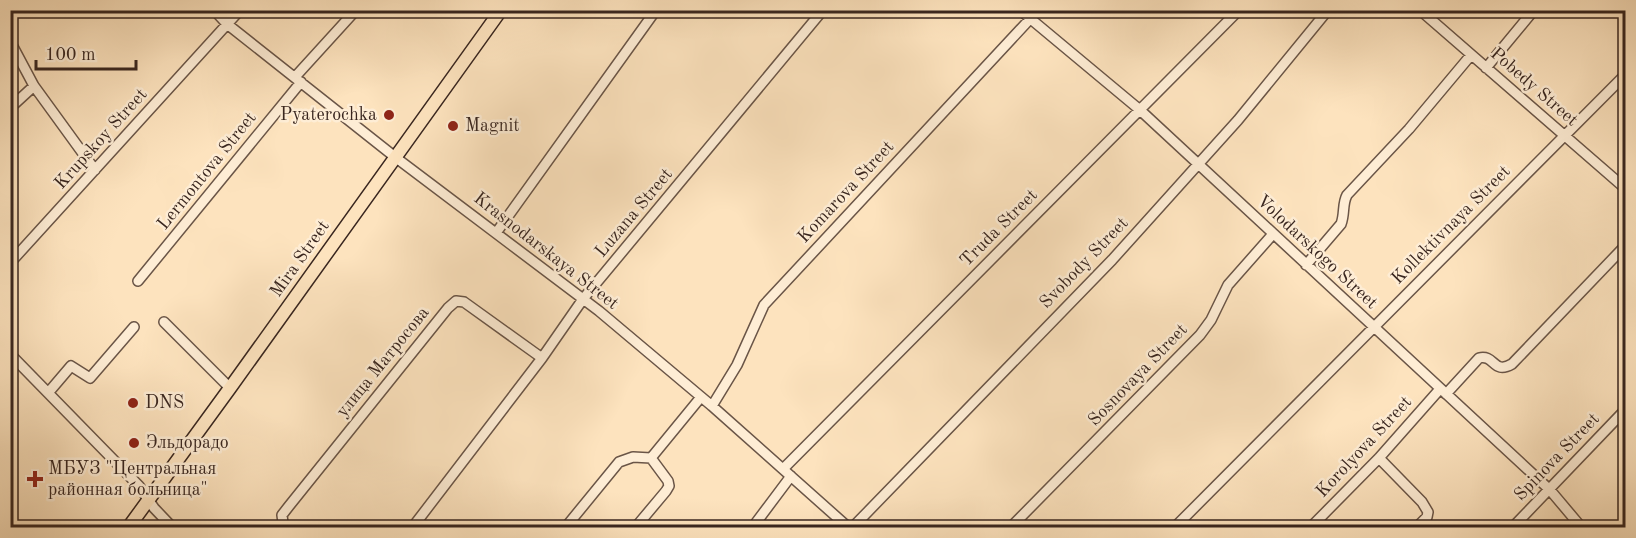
<svg xmlns="http://www.w3.org/2000/svg" width="1636" height="538" viewBox="0 0 1636 538" font-family="'Old Standard TT',serif">
	<style>
		.lines { fill: none; stroke-linecap: round; stroke-linejoin: round }
		.minor-casing { stroke: #6a5547; stroke-width: 12 }
		.major-casing { stroke: #39261f; stroke-width: 15 }
		.minor { stroke: #feedd5; stroke-width: 9 }
		.major { stroke: #fde3be; stroke-width: 12 }
		.poi-dot { fill: #8f2418; stroke: #feedd5; stroke-width: 2 }
		.labels { text-anchor: middle; dominant-baseline: central; stroke-width: 5; stroke-linejoin: round; paint-order: stroke }
		.street-label { font-size: 18px; fill: #39261f; stroke: #feedd5 }
		.poi-label { font-size: 18px; fill: #39261f; stroke: #feedd5; text-anchor: start }
	</style>
	<rect width="100%" height="100%" fill="#fde3be"/>
	<filter id="stains"><feTurbulence type="fractalNoise" baseFrequency=".00333" numOctaves="4"/><feColorMatrix values="0 0 0 0 .2 0 0 0 0 .09 0 0 0 0 .02 0 0 0 .5 -.17"/></filter>
	<radialGradient id="worn" r=".72"><stop offset=".6" stop-color="#630" stop-opacity="0"/><stop offset="1" stop-color="#630" stop-opacity=".3"/></radialGradient>
	<g class="lines">
		<!-- minor casing -->
		<g class="minor-casing">
			<path id="minor" d="M 214,10 L 227,24 L 395,157 L 599,311 L 712,406 L 849,528
				M 1020,10 L 1140,110 L 1550,490 L 1582,528
				M 1420,10 L 1626,189
				M 10,41 L 34,86 L 95,170
				M 1486,68 L 1534,10
				M 295,77 L 356,10
				M 10,108 L 34,86
				M 496,233 L 656,10
				M 10,263 L 240,10
				M 1306,265 L 1341,224 C 1345,214 1342,204 1347,195 L 1409,129 L 1471,55
				M 138,281 L 301,82
				M 164,322 L 230,388
				M 10,354 L 139,486 L 154,508 L 173,528
				M 48,393 L 71,366 L 90,378 L 134,327
				M 1446,394 L 1479,358 C 1495,354 1493,375 1512,364 L 1626,245
				M 712,406 L 737,365 L 764,305 L 1030,19
				M 651,458 L 701,397
				M 1379,458 L 1422,502 L 1428,512 L 1427,517 L 1416,528
				M 783,469 L 1239,10
				M 288,528 L 283,523 L 282,515 L 289,506 L 448,308 L 456,301 L 464,302 L 542,358
				M 412,528 L 542,358 L 583,299 L 823,10
				M 565,528 L 619,462 L 633,457 L 651,458
				M 635,528 L 666,491 L 669,486 L 668,481 L 651,458
				M 752,528 L 791,476
				M 852,528 L 1112,260 L 1238,120 L 1328,10
				M 1010,528 L 1200,335 L 1211,320 L 1228,285 L 1273,234
				M 1174,528 L 1626,74
				M 1310,528 L 1379,458 L 1440,389
				M 1512,528 L 1626,409"/>
		</g>
		<!-- major casing -->
		<g class="major-casing">
			<path id="major" d="M 128,528 L 230,388 L 501,10"/>
		</g>
		<!-- minor -->
		<use href="#minor" class="minor"/>
		<!-- major -->
		<use href="#major" class="major"/>
	</g>
	<!-- markers -->
	<g class="poi-dot">
		<circle cx="389" cy="115" r="6"/>
		<circle cx="453" cy="126" r="6"/>
		<circle cx="133" cy="403" r="6"/>
		<circle cx="134" cy="443" r="6"/>
		<path d="M32 470h6v6h6v6h-6v6h-6v-6h-6v-6h6z"/>
	</g>
	<g class="labels">
		<!-- street labels -->
		<g class="street-label">
			<text transform="translate(1534 87) rotate(41)">Pobedy Street</text>
			<text transform="translate(101 139) rotate(-48)">Krupskoy Street</text>
			<text transform="translate(207 171) rotate(-51)">Lermontova Street</text>
			<text transform="translate(846 192) rotate(-47)">Komarova Street</text>
			<text transform="translate(634 213) rotate(-50)">Luzana Street</text>
			<text transform="translate(1451 225) rotate(-45)">Kollektivnaya Street</text>
			<text transform="translate(999 228) rotate(-45)">Truda Street</text>
			<text transform="translate(546 251) rotate(38)">Krasnodarskaya Street</text>
			<text transform="translate(1317 252) rotate(43)">Volodarskogo Street</text>
			<text transform="translate(300 259) rotate(-55)">Mira Street</text>
			<text transform="translate(1084 263) rotate(-46)">Svobody Street</text>
			<text transform="translate(383 362) rotate(-51)">улица Матросова</text>
			<text transform="translate(1138 375) rotate(-46)">Sosnovaya Street</text>
			<text transform="translate(1364 447) rotate(-47)">Korolyova Street</text>
			<text transform="translate(1557 457) rotate(-46)">Spinova Street</text>
		</g>
		<!-- poi labels -->
		<g class="poi-label">
			<text x="377" y="115" text-anchor="end">Pyaterochka</text>
			<text x="465" y="126">Magnit</text>
			<text x="145" y="403">DNS</text>
			<text x="146" y="443">Эльдорадо</text>
			<text x="48" y="469">МБУЗ "Центральная<tspan x="48" dy="21">районная больница"</tspan></text>
		</g>
	</g>
	<!-- margin -->
	<rect width="1636" height="538" fill="none" stroke="#fde3be" stroke-width="36"/>
	<rect x="12" y="12" width="1612" height="514" fill="none" stroke="#39261f" stroke-width="3"/>
	<rect x="18" y="18" width="1600" height="502" fill="none" stroke="#39261f" stroke-width="1.5"/>
	<!-- scale -->
	<path d="M36 60v9h100v-9" fill="none" stroke="#39261f" stroke-width="3"/>
	<text x="45" y="60" font-size="18" fill="#39261f" stroke="#feedd5" stroke-width="4.5" paint-order="stroke">100 m</text>
	<rect width="100%" height="100%" filter="url(#stains)"/>
	<rect width="100%" height="100%" fill="url(#worn)"/>
</svg>
